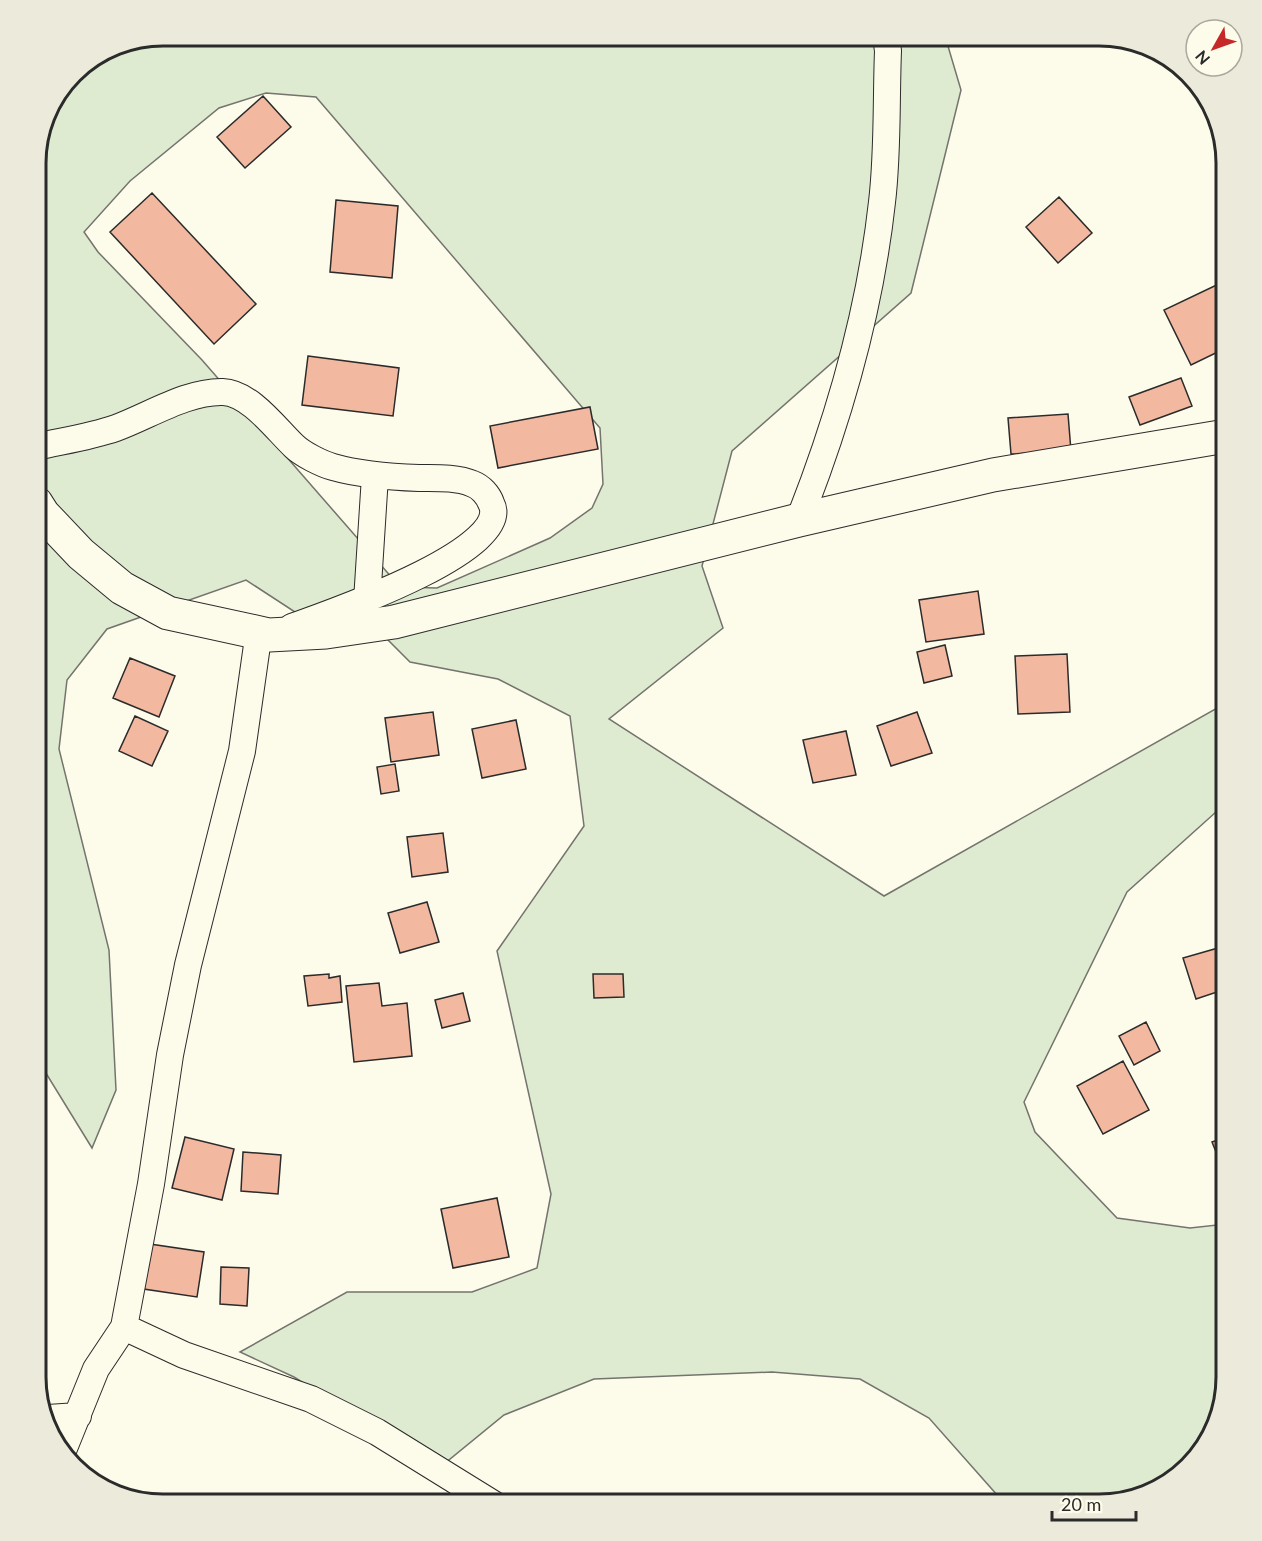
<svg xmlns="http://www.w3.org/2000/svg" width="1262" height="1541" viewBox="0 0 1262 1541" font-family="Lato,sans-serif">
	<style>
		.green { fill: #deebd1; stroke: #74746e; stroke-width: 1.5; fill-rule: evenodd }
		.building { fill: #f2b8a0; stroke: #2b2b2b; stroke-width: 1.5 }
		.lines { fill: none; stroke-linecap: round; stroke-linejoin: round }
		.street-casing { stroke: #2b2b2b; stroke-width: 28 }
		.secondary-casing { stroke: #2b2b2b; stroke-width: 35 }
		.street { stroke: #fdfbea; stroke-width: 26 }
		.secondary { stroke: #fdfbea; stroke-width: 33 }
		.rim { fill: none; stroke: #2b2b2b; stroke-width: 3 }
	</style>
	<rect width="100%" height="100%" fill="#fdfbea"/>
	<!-- green -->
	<path class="green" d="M 163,36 L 945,36 L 961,90 L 911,293 L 732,451 L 702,566 L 723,628 L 609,719 L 884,896 L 1226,703 L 1226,803 L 1127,892 L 1024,1102 L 1035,1132 L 1117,1218 L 1190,1228 L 1226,1224 L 1226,1378 L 1209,1441 L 1170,1483 L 1099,1505 L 995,1505 L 998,1496 L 929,1418 L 860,1379 L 772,1372 L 594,1379 L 504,1415 L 439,1468 L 294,1377 L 240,1352 L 347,1292 L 472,1292 L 537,1268 L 551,1194 L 497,951 L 584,826 L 570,716 L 498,679 L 410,662 L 366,618 L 298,614 L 246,580 L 107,629 L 67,680 L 59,749 L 109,950 L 116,1090 L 92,1148 L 36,1057 L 36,155 L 49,107 L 79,68 L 115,46 ZM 266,93 L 316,97 L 600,428 L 603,484 L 592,508 L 550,538 L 437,588 L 400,587 L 202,360 L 98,252 L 84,232 L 130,181 L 219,108 Z"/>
	<!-- building -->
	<path class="building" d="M 263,96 L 291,127 L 245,168 L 217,137 Z
		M 152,193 L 256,304 L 214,344 L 110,232 Z
		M 1059,197 L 1092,233 L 1058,263 L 1026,227 Z
		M 336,200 L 398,206 L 392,278 L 330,272 Z
		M 1225,281 L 1226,348 L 1191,365 L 1164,310 Z
		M 308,356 L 399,368 L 393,416 L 302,405 Z
		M 1181,378 L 1192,406 L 1140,425 L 1129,397 Z
		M 590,407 L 598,449 L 498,468 L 490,426 Z
		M 1068,414 L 1071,451 L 1011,454 L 1008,418 Z
		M 978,591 L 984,634 L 926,642 L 919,600 Z
		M 945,645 L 952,676 L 924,683 L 917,652 Z
		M 1067,654 L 1070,712 L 1018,714 L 1015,656 Z
		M 130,658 L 175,676 L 159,717 L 113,698 Z
		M 433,712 L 439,755 L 391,762 L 385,718 Z
		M 917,712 L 932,753 L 891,766 L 877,726 Z
		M 135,716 L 168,731 L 152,766 L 119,751 Z
		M 516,720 L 526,769 L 482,778 L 472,729 Z
		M 846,731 L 856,775 L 813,783 L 803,740 Z
		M 395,764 L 399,791 L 381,794 L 377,767 Z
		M 443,833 L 448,872 L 412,877 L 407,837 Z
		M 427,902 L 439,942 L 400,953 L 388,913 Z
		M 1218,948 L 1226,973 L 1226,989 L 1196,999 L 1183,958 Z
		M 329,974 L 329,978 L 340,976 L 342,1002 L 308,1006 L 304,976 Z
		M 593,974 L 623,974 L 624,997 L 594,998 Z
		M 379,983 L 382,1006 L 407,1003 L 412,1056 L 354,1062 L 346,986 Z
		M 463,993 L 470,1021 L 442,1028 L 435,1000 Z
		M 1146,1022 L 1160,1051 L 1134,1065 L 1119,1036 Z
		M 1123,1061 L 1149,1110 L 1103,1134 L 1077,1086 Z
		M 185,1137 L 234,1149 L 222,1200 L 172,1188 Z
		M 1226,1137 L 1226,1172 L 1224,1172 L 1212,1142 Z
		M 243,1152 L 281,1155 L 278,1194 L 241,1191 Z
		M 497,1198 L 509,1257 L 453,1268 L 441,1209 Z
		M 143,1243 L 204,1252 L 197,1297 L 137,1288 Z
		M 221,1267 L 249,1268 L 247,1306 L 220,1304 Z"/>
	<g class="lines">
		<!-- street casing -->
		<g class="street-casing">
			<path id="street" d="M 36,447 C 62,441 90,437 116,428 C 149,416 187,391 223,392 C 250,393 276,429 294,446 C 302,454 322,464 333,467 C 361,475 390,477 419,478 C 436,478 457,477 473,484 C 481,487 488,495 491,503 C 516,550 325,615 292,627
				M 799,520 C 839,419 870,311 882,202 C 888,153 886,101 888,51 L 886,36
				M 367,601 L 375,476
				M 124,1327 L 184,1355 L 311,1399 L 377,1432 L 495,1505
				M 48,1418 L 78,1416
				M 62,1453 L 96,1369 L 124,1327 L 151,1184 L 170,1055 L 188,965 L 242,751 L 259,631"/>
		</g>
		<!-- secondary casing -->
		<g class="secondary-casing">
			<path id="secondary" d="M 36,503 L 43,514 L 81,554 L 122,588 L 168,613 L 269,635 L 326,632 L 394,622 L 799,520 L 993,475 L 1226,436"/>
		</g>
		<!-- street -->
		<use href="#street" class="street"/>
		<!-- secondary -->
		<use href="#secondary" class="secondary"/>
	</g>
	<!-- crop -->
	<path d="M0 0H1262V1541H0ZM163 46H1099A117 117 0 0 1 1216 163V1377A117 117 0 0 1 1099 1494H163A117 117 0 0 1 46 1377V163A117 117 0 0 1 163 46Z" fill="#eceadb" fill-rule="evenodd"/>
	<path class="rim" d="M163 46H1099A117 117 0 0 1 1216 163V1377A117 117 0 0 1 1099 1494H163A117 117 0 0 1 46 1377V163A117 117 0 0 1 163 46Z"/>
	<!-- north arrow -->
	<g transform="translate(1214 48) rotate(230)"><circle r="28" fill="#fdfbea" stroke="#a9a89e" stroke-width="1.5"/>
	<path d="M0-4.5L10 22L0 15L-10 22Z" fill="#c62828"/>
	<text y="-9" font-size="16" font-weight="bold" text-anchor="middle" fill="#2b2b2b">N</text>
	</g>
	<!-- scale -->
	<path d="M1052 1511v9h84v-9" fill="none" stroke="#2b2b2b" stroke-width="3"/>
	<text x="1061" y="1511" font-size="18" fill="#2b2b2b" stroke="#fdfbea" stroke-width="4.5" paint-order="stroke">20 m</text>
</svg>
